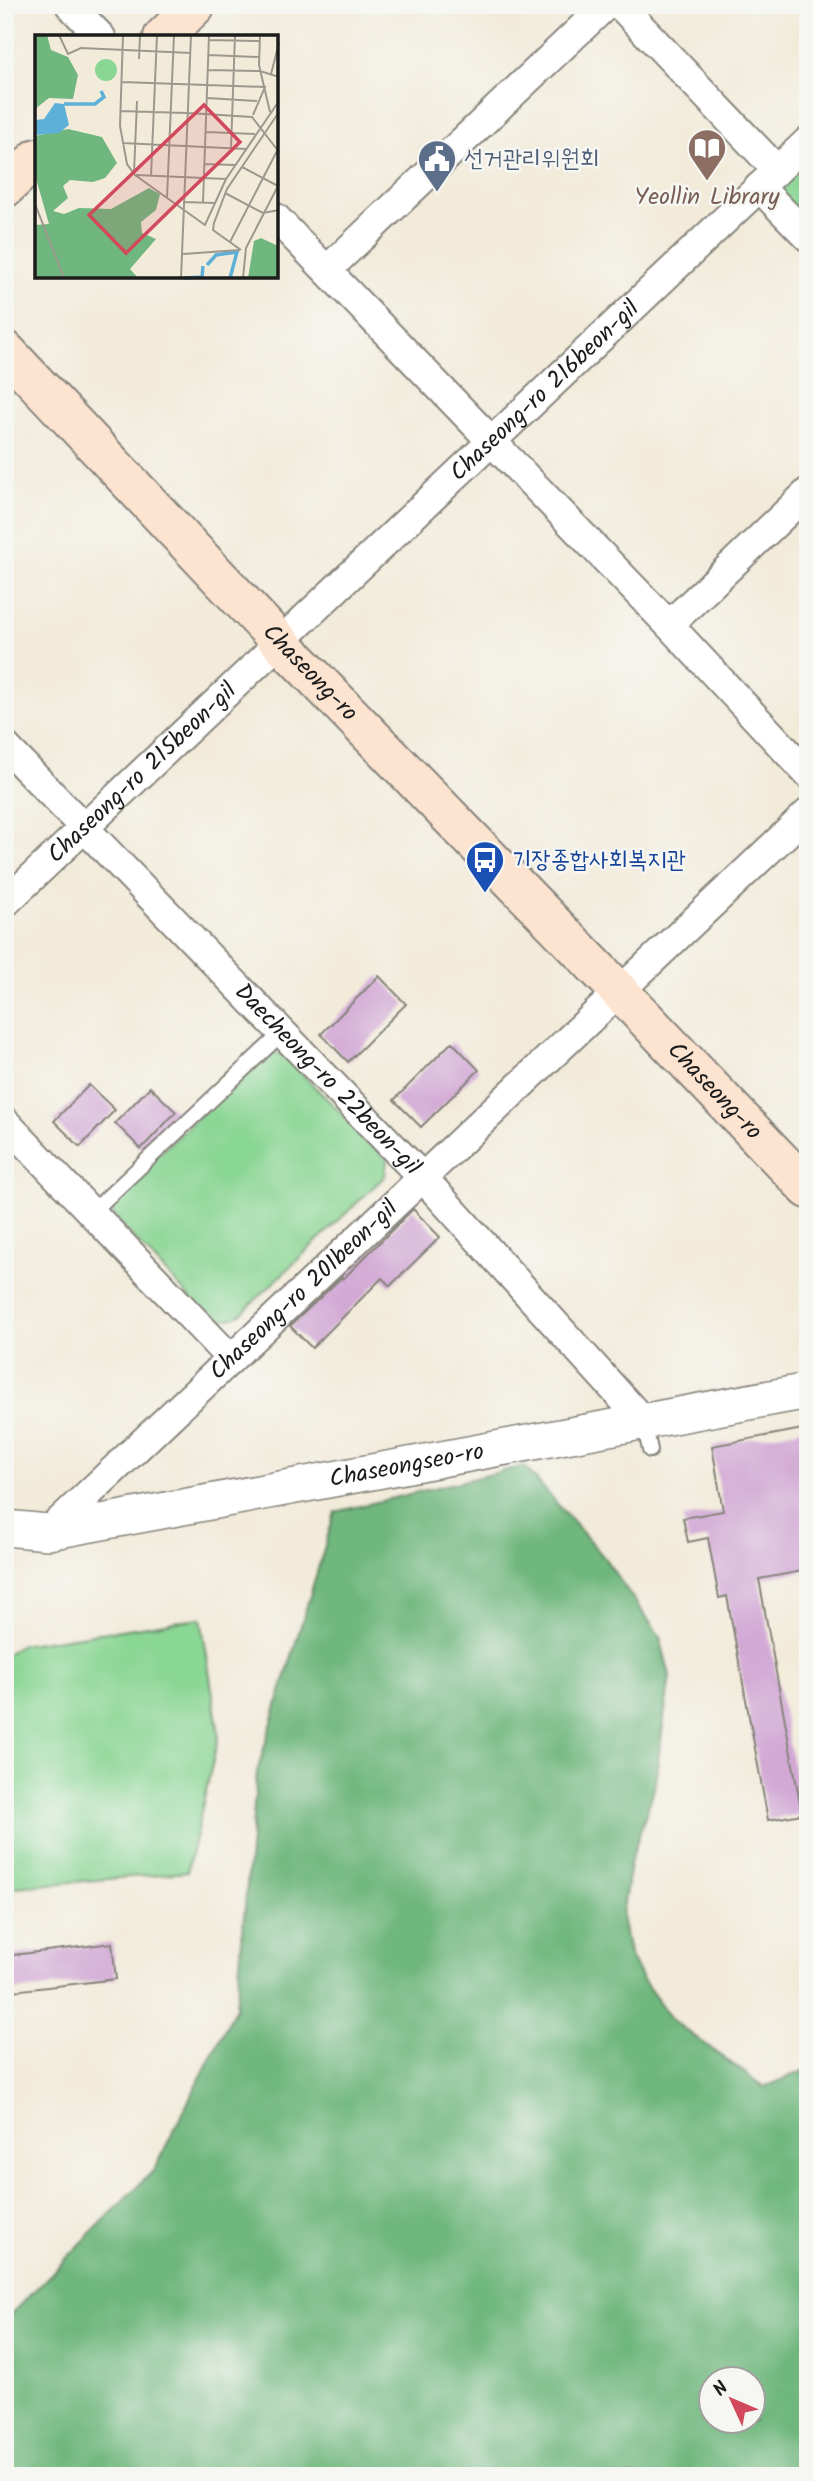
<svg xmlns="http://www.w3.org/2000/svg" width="813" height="2481" viewBox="0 0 813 2481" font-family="Kalam,'Poor Story',sans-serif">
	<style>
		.green { fill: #8ad694; stroke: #537958; stroke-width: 2 }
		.forest { fill: #6fb77e; stroke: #466a4d; stroke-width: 2; fill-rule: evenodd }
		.building { fill: #d2a8d5 }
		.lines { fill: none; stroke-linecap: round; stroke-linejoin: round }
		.service-casing { stroke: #87847b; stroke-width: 18 }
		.minor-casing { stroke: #87847b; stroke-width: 32 }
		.tertiary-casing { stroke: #87847b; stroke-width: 38 }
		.secondary-casing { stroke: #87847b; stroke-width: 42 }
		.service { stroke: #fff; stroke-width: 14 }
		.minor { stroke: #fff; stroke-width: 28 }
		.tertiary { stroke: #fff; stroke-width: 35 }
		.secondary { stroke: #fde4d0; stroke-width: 38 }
		.labels { text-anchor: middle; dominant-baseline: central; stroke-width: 5; stroke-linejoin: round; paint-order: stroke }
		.service-label { font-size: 24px; fill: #4e5e75; stroke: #f6f6f2; text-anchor: start }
		.education-label { font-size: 24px; fill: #785e54; stroke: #f6f6f2 }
		.street-label { font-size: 24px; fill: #1c1c1c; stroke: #f6f6f2 }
		.transit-label { font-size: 24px; fill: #164399; stroke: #f6f6f2; text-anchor: start }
		.inset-river { fill: none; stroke: #5db1d9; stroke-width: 3.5 }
		.inset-road { fill: none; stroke: #9c988e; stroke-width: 2 }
		.view { fill: #d1495b; fill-opacity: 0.15; stroke: #d1495b; stroke-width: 3.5 }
		.inset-edge { fill: none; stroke: #1c1c1c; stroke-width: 3.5 }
	</style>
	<rect width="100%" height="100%" fill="#f6f6f2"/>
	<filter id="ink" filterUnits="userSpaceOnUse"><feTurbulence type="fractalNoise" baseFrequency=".0143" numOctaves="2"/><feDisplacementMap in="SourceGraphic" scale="14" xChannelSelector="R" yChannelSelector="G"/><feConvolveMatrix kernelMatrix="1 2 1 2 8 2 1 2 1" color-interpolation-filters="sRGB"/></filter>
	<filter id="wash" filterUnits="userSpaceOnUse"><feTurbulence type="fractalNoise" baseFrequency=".00686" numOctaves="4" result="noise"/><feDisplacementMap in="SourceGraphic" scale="28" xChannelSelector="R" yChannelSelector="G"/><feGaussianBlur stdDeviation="1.57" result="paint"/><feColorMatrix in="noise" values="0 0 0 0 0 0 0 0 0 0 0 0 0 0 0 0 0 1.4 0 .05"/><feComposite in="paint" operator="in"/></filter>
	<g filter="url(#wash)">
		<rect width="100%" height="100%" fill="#f2ebda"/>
		<!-- green -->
		<path class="green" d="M 808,157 L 808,232 L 776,190 Z
			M 281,1053 L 387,1159 L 385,1176 L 242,1313 C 230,1321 220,1320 208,1317 L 112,1215 L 116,1194 L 264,1055 Z
			M 201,1618 L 219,1735 L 187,1872 L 5,1888 L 5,1655 L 20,1645 Z"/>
		<!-- forest -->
		<path class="forest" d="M 524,1466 L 603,1556 L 660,1637 L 670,1676 L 654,1789 L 630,1863 L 622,1916 L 629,1954 L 641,1977 L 672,2020 L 764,2087 L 808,2069 L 808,2476 L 5,2476 L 5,2320 L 154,2170 L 236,2007 L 257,1772 L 335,1512 ZM 712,2380 L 754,2380 L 754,2422 L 712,2422 Z"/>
		<g id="blocks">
			<!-- building -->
			<path class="building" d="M 379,976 L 406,1004 L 348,1062 L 321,1034 Z
				M 452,1042 L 479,1070 L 421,1127 L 394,1100 Z
				M 89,1085 L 115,1110 L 80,1147 L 54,1121 Z
				M 150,1087 L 176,1112 L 141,1149 L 115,1123 Z
				M 413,1209 L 440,1237 L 390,1286 L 382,1278 L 312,1348 L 290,1326 L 342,1277 L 343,1279 Z
				M 808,1428 L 808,1570 L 759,1579 L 802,1814 L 768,1820 L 727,1596 L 719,1598 L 708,1538 L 688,1542 L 683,1518 L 723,1511 L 712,1446 Z
				M 112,1943 L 116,1979 L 5,1992 L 5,1956 Z"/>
		</g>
	</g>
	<g filter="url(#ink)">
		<use href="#blocks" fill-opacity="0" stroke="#87847b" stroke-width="2"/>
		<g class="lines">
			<!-- service casing -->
			<g class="service-casing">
				<path id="service" d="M 91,1213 L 282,1033
					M 644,1422 L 650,1450"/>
			</g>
			<!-- minor casing -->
			<g class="minor-casing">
				<g id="minor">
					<path d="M 70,5 L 101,37"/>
					<path d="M 620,5 L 777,170"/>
					<path d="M 759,187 L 808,237"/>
					<path d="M 276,218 L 669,625 L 808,774"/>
					<path d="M 327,270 L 606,5"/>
					<path d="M 669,625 L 808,492"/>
					<path id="s1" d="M 5,746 L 423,1178 L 643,1421"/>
					<path id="s2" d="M 5,903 L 808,141"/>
					<path d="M 5,1122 L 231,1359"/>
					<path id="s3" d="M 48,1532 L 808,813"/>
				</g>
			</g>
			<!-- tertiary casing -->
			<g class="tertiary-casing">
				<g id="tertiary">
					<path id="s4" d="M 5,1528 L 48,1532 L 808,1391"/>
				</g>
			</g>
			<!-- secondary casing -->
			<g class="secondary-casing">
				<g id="secondary">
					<path d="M 163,37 L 196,5"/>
					<path d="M 5,188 L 37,158"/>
					<path id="s5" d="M 5,350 L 281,643 L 620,992 L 808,1189"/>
				</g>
			</g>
			<!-- service -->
			<use href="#service" class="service"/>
			<!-- minor -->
			<use href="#minor" class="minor"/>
			<!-- tertiary -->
			<use href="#tertiary" class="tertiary"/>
			<!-- secondary -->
			<use href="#secondary" class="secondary"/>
		</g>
	</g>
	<!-- icons -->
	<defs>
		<g id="library-pin" transform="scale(2.0125)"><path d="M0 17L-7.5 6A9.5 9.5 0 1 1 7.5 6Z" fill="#8d6e63" stroke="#f6f6f2"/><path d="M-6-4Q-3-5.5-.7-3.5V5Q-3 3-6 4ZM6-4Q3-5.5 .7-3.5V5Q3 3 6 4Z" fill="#fff"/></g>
		<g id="civic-pin" transform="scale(2.0125)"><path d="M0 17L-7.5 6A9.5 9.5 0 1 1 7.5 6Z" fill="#5c6f8a" stroke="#f6f6f2"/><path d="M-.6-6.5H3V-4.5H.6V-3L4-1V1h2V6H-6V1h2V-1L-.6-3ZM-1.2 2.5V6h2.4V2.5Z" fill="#fff"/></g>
		<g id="bus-pin" transform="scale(2.0125)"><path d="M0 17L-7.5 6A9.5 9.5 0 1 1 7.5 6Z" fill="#1a4fb4" stroke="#f6f6f2"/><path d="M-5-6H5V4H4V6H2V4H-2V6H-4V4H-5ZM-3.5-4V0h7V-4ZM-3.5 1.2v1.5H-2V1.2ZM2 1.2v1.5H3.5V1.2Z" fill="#fff"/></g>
	</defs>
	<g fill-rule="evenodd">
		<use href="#library-pin" x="707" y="148"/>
		<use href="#civic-pin" x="437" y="159"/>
		<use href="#bus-pin" x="485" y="860"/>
	</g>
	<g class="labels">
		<!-- service labels -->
		<g class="service-label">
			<text x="464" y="159">선거관리위원회</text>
		</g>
		<!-- education labels -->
		<g class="education-label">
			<text x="707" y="197">Yeollin Library</text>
		</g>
		<!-- street labels -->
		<g class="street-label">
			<text stroke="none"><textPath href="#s2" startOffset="744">Chaseong-ro 216beon-gil</textPath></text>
			<text stroke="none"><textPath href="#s5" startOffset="444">Chaseong-ro</textPath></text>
			<text stroke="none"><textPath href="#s2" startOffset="189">Chaseong-ro 215beon-gil</textPath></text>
			<text stroke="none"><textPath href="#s1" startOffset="464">Daecheong-ro 22beon-gil</textPath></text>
			<text stroke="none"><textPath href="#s5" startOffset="1026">Chaseong-ro</textPath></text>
			<text stroke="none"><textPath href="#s3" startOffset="352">Chaseong-ro 201beon-gil</textPath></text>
			<text stroke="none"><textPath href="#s4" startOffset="408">Chaseongseo-ro</textPath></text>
		</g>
		<!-- transit labels -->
		<g class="transit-label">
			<text x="512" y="860">기장종합사회복지관</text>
		</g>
	</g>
	<!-- overview -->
	<g transform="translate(35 35)">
		<rect width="243" height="243" fill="#f2ebda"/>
		<path d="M60 35a11 11 0 1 1 22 0a11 11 0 1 1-22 0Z" fill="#8ad694"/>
		<path d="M 0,0 L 12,0 L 16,15 L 33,22 L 43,40 L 38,64 L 14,63 L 0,74 ZM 33,94 L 67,102 L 82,128 L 70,143 L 58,147 L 35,145 L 28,151 L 33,163 L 18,176 L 29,179 L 44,173 L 76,174 L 114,153 L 125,159 L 121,175 L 106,187 L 107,198 L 121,204 L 95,234 L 103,243 L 0,243 L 0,190 L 14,189 L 0,140 L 0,101 ZM 226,203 L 243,211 L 242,243 L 213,243 L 219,206 Z" fill="#6fb77e"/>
		<path d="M 20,68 L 29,69 L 34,90 L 24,98 L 0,100 L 0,85 L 9,84 Z" fill="#5db1d9"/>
		<path class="inset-river" d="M 29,69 L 60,69 L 69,62 L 66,56M 172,230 L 181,220 L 202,217 L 195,243M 149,243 L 167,242 L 168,231"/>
		<path class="inset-road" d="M 24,0 L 33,19 L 46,13 L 156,18M 88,0 L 85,91 L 92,129 L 100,140 L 170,190 L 191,144 L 244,66M 225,0 L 224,30 L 235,77M 174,5 L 225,6M 174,20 L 224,22M 104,24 L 105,0M 173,35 L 225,36 L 244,42M 236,39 L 244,8M 87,47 L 230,52 L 218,80M 172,63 L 222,66M 85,76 L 152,78M 153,78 L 217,82 L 244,117M 171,97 L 220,99M 87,108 L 211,114M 196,113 L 200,0M 170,129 L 200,130M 207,132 L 243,151M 99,138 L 102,66M 101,140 L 191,144M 116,141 L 122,0M 190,158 L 228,178 L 244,175M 132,163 L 139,0M 150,167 L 179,168M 168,167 L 174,0M 0,169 L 29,243M 195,207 L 243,114M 206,215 L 178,195 L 179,188 L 192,154 L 244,77M 148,219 L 205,215M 146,243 L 156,0M 208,243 L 211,213 L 244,149"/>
		<path class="view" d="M 169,70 L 205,107 L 91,218 L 54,180 Z"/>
		<rect width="243" height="243" class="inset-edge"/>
	</g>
	<!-- margin -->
	<rect width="813" height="2481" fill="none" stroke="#f6f6f2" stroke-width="28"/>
	<!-- north arrow -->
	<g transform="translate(732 2400) rotate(314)"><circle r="33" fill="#f6f6f2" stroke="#9f9f9c" stroke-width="2"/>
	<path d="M0-5L12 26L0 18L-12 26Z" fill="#d1495b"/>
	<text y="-10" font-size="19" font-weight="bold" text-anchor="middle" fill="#1c1c1c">N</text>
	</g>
</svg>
